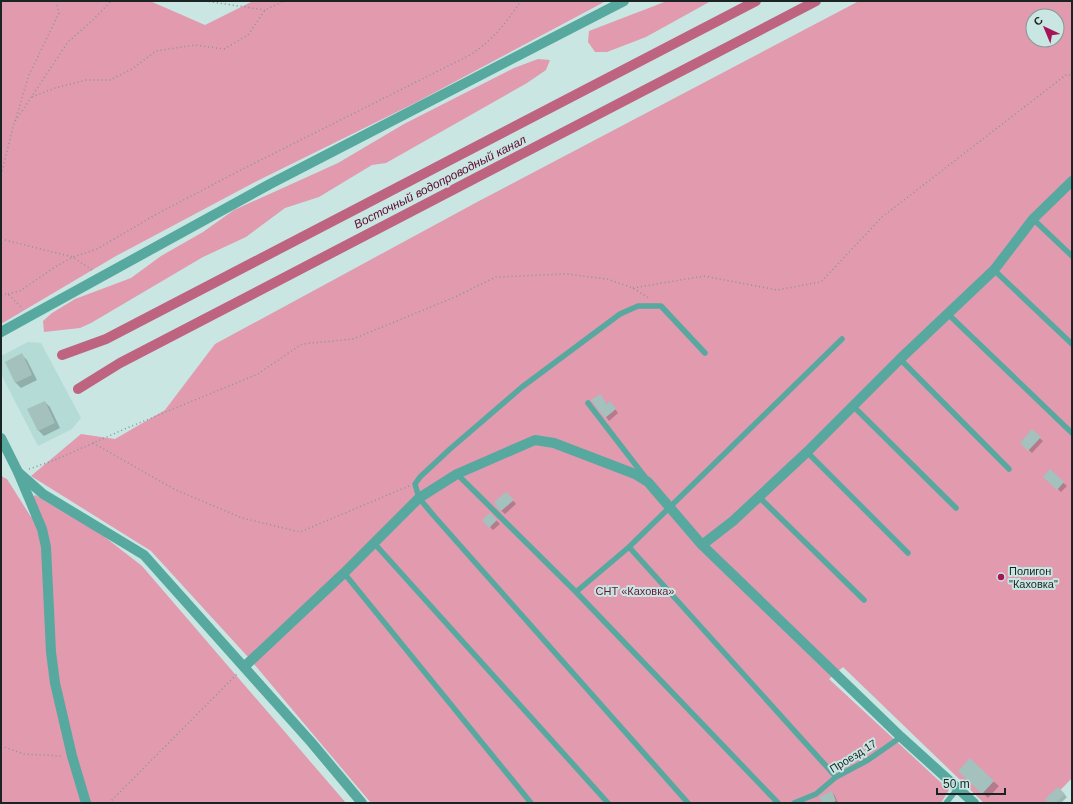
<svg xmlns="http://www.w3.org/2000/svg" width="1073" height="804" viewBox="0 0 1073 804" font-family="Arial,sans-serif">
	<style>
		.built { fill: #b5dbd6 }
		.green { fill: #e29aaf; fill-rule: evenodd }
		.shadow { fill: #0003 }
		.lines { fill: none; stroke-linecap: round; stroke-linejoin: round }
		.canal { stroke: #be6481; stroke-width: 10 }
		.building { fill: #a4c1bd }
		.path { stroke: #839895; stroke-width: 1.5; stroke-dasharray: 1 3; stroke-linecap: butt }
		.service { stroke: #57a89f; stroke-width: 5.5 }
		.minor { stroke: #57a89f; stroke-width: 10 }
		.tertiary { stroke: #57a89f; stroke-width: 10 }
		.poi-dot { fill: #a51658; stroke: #c9e6e2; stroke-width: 1.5 }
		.labels { text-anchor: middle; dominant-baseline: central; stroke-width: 4; stroke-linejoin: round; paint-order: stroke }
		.poi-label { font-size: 11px; fill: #1a2523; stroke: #c9e6e2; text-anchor: start }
		.park-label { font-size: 11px; fill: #691639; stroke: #c9e6e2 }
		.street-label { font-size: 11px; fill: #1a2523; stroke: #c9e6e2 }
		.water-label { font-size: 12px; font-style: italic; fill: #5e092f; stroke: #c9e6e2 }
	</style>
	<rect width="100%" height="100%" fill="#c9e6e2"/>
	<!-- built -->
	<path class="built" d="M 28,342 L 41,343 L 81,418 L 72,429 L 38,446 L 1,374 L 1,356 Z"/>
	<!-- green -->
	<path class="green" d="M 1,1 L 150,1 L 205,25 L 253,1 L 606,1 L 415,103 L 257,181 L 116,256 L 1,324 Z
		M 667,1 L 711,1 L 646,37 L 607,52 L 595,52 L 588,42 L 589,31 Z
		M 859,1 L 1072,1 L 1072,778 L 1048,803 L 984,803 L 843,667 L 829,679 L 949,790 L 941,803 L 371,803 L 248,657 L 151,551 L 31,476 L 81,434 L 115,439 L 165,410 L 215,344 L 479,201 ZM 1033,16 L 1057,16 L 1057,40 L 1033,40 Z
		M 538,59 L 550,60 L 546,70 L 527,83 L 386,163 L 372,165 L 319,197 L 285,208 L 246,237 L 203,257 L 91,323 L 80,328 L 44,332 L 43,321 L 52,313 L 75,299 L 131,278 L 161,256 L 203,232 L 234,210 L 338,163 L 404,124 L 514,68 Z
		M 1,476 L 7,479 L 31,517 L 36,513 L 30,499 L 35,495 L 101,534 L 142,566 L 346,803 L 1,803 Z"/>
	<!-- shadow -->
	<path class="shadow" d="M 22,355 L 27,360 L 37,380 L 21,388 L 16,383 L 6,362 Z
		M 602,398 L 608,405 L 613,406 L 618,413 L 609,421 L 593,400 Z
		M 45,402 L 50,407 L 60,428 L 44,436 L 39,431 L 29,410 Z
		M 1032,431 L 1043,441 L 1032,453 L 1021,443 Z
		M 1050,471 L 1067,486 L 1061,492 L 1045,477 Z
		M 509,496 L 516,504 L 505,514 L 497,507 Z
		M 490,514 L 500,524 L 493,530 L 483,520 Z
		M 964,776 L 993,781 L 999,786 L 988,798 Z
		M 1058,788 L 1067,797 L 1061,803 L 1051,803 Z
		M 832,792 L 835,796 L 838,803 L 823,803 Z"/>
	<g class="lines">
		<!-- canal -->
		<path class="canal" d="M 62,355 L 106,339 L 756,1
			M 78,389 L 120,363 L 816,1"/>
	</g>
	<!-- building -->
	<path class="building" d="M 22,353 L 32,375 L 15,383 L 5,362 Z
		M 600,394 L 607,404 L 610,401 L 616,409 L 605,418 L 591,400 Z
		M 45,401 L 55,423 L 38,431 L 27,409 Z
		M 1032,429 L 1041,437 L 1028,451 L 1020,443 Z
		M 1050,469 L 1064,482 L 1057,490 L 1043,477 Z
		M 506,492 L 514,500 L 501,511 L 496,507 L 497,506 L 494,502 Z
		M 490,513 L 497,520 L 489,528 L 482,520 Z
		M 970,758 L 994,781 L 982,794 L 958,771 Z
		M 1058,787 L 1065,794 L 1055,803 L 1049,803 L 1045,799 Z
		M 832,791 L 836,801 L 831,803 L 822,803 L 819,797 Z"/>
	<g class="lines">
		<!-- path -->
		<path class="path" d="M 205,1 L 265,10
			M 32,97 L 55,88 L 86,80 L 110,80 L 132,69 L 156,51 L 195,45 L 224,49 L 248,35 L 265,10 L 284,1
			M 15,121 L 29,75 L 59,13 L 56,1
			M 1,175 L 14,123 L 68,42 L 94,19 L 111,1
			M 1,239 L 73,257 L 92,270
			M 633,288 L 704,276 L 777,290 L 821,282 L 882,217 L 1067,74 L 1072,76
			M 1,294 L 8,294 L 23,309
			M 8,294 L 20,291 L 55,267 L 73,257 L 97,249 L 155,215 L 235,173 L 470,55 C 495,38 504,25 521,1
			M 93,443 L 174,489 L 242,518 L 300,532 L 409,486
			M 29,469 L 55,460 L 127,428 L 258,374 L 302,344 L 353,339 L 455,297 L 496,277 L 567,274 L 607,279 L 633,288 L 649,298
			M 1,746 L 24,754 L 62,756
			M 109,803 L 238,673"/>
		<!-- service -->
		<path class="service" d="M 1033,219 L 1072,256
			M 994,270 L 1072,344
			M 948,314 L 1072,433
			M 900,359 L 1009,469
			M 588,403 L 645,477
			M 853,406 L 956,508
			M 807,452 L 908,553
			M 457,474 L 576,592 L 778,803
			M 759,497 L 864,600
			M 374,543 L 608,803
			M 629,547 L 836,777
			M 344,573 L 531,803
			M 576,592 L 629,547 L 842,339
			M 688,803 L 434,516 L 419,498 L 415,484 L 420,477 L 450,449 L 522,387 L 620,314 L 638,306 L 661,306 L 705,353
			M 794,803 L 816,794 L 836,777 L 868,760 L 901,737
			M 946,803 L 958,788"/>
		<!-- minor -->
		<path class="minor" d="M 1,332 L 270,184 L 624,1
			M 18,472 L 43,494 L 144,555 L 311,742 L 362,803
			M 702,545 L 733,521 L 807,452 L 900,359 L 994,270 L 1033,219 L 1072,181
			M 245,666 L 344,573 L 419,498 L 457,474 L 535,440 L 554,443 L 635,474 L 648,482 L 702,545 L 901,737 L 974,803"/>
		<!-- tertiary -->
		<path class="tertiary" d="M 1,438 L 18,472 L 42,529 L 46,547 L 51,652 L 55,683 L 72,756 L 86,803"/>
	</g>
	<!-- markers -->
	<circle class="poi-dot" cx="1001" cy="577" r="4"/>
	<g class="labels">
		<!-- poi labels -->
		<g class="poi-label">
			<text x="1009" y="571">Полигон<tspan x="1009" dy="13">"Каховка"</tspan></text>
		</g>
		<!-- park labels -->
		<g class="park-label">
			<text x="635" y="591">СНТ «Каховка»</text>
		</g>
		<!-- street labels -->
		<g class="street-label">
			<text transform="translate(853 756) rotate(-32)">Проезд 17</text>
		</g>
		<!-- water labels -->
		<g class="water-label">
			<text transform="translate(440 182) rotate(-27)">Восточный водопроводный канал</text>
		</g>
	</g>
	<!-- border -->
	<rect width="1073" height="804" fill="none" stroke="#1a2523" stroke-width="4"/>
	<!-- north arrow -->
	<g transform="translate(1045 28) rotate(316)"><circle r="19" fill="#c9e6e2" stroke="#839996"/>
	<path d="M0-3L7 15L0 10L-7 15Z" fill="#a51658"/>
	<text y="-6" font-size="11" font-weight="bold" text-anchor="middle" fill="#1a2523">С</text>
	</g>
	<!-- scale -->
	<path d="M937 788v6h68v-6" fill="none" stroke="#1a2523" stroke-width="2"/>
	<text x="943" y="788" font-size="12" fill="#1a2523" stroke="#c9e6e2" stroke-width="3" paint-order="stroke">50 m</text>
</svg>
